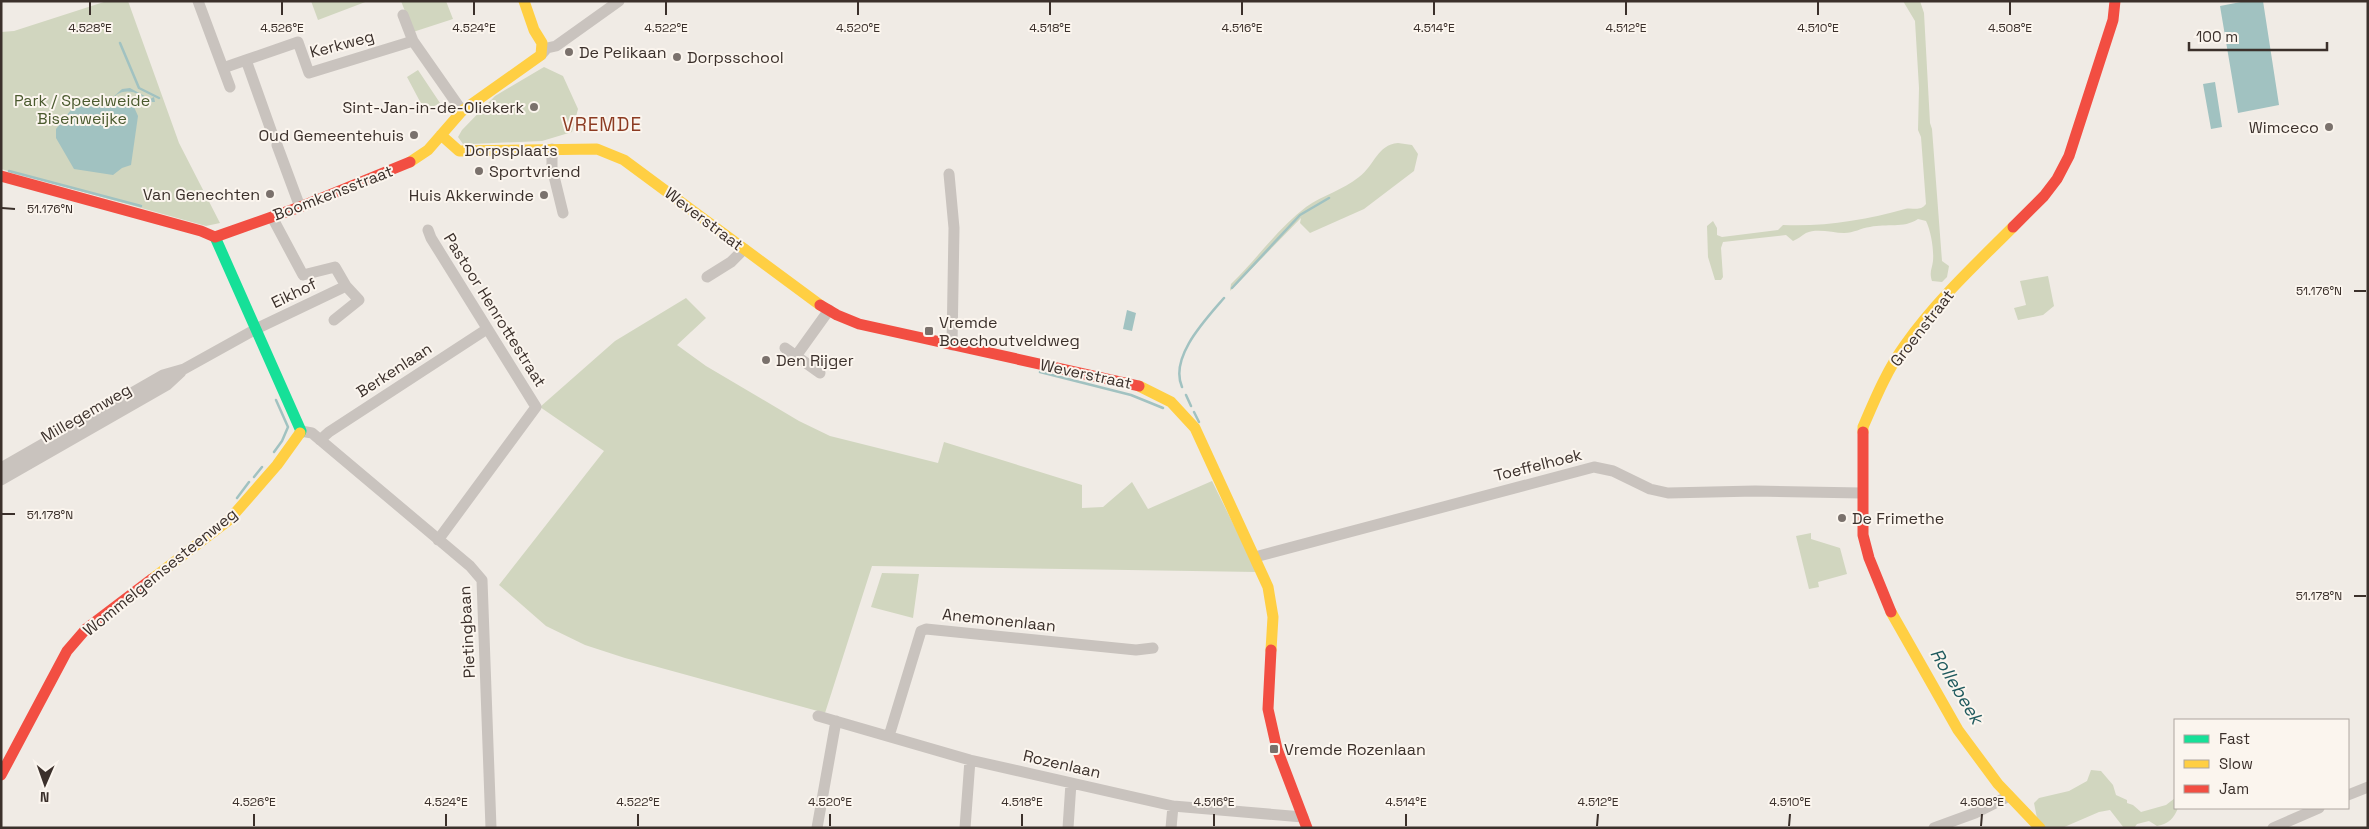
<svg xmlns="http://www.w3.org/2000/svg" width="2369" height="829" viewBox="0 0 2369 829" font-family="'Space Grotesk',sans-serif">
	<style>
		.green { fill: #d1d6bf }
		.water { fill: #a1c2c1 }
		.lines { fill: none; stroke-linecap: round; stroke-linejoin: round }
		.stream { stroke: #a1c2c1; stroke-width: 2.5 }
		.street { stroke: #c9c3be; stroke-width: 11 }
		.fast { stroke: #16e098; stroke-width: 11 }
		.slow { stroke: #ffcf43; stroke-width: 11 }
		.jam { stroke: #f24e42; stroke-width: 11 }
		.ticks { fill: none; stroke: #3b302b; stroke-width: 2 }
		.poi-dot { fill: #7a716c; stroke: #fbf5ee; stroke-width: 2 }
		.labels { text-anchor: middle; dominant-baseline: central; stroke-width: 4; stroke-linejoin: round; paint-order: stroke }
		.street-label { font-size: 16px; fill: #3b302b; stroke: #fbf5ee }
		.poi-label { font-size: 16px; fill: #3b302b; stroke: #fbf5ee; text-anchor: start }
		.park-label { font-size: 16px; fill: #4a5a2e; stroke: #fbf5ee }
		.water-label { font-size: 18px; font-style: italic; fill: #1f5a5e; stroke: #fbf5ee }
		.quarter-label { font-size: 19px; letter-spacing: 1px; fill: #8c3b22; stroke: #fbf5ee }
		.ticks-label { font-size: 12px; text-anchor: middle; fill: #3b302b; stroke: #fbf5ee; stroke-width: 4; stroke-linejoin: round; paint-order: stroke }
	</style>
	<rect width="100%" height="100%" fill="#f0ebe5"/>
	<!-- green -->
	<path class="green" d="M 107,1 L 128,1 L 179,143 L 220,223 L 206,226 L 1,169 L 1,32 L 14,31 Z
		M 311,1 L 368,1 L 318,20 Z
		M 401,1 L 446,1 L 453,19 L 413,32 Z
		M 1903,1 L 1920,1 L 1924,13 L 1930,123 L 1932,129 L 1942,261 L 1949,266 L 1947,277 L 1942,282 L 1932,281 C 1929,272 1932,269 1933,261 C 1934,250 1931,231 1926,221 L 1918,219 C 1903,229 1887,223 1870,227 C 1861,228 1854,233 1844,233 C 1833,233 1817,228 1806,233 C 1801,236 1798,239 1793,241 L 1786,235 L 1723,242 L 1721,248 L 1723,277 L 1721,280 L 1715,280 L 1708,257 L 1707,226 L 1713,221 L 1717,228 L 1717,235 L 1722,237 L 1778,230 L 1783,225 C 1823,227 1866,220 1905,209 C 1912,207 1920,212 1926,204 L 1921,137 L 1918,130 L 1919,88 L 1915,21 Z
		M 544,67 L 563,76 L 578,109 L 572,132 L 542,141 L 471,144 L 463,144 L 458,137 L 462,130 L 495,96 Z
		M 418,70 L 440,103 L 425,111 L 407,77 Z
		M 1398,143 L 1412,145 L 1418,154 L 1414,171 L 1364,209 L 1310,233 L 1300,223 L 1301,218 L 1230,291 L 1231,284 C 1257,259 1277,229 1306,207 C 1323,195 1343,190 1359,177 C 1375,165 1377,145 1398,143 Z
		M 2048,276 L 2054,306 L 2043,315 L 2018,320 L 2014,308 L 2026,305 L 2020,281 Z
		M 686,298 L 706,318 L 677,345 L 706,366 L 799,421 L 830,436 L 938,463 L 944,442 L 1082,485 L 1082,508 L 1103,507 L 1132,482 L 1148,509 L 1212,481 L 1257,572 L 872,566 L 825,713 L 625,658 L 585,645 L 546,626 L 499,585 L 604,451 L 540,407 L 615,341 Z
		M 1811,533 L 1811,539 L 1840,548 L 1847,574 L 1818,582 L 1819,587 L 1809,589 L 1796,536 Z
		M 882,573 L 919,574 L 913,618 L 871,607 Z
		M 2091,770 L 2101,771 L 2113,785 L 2116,795 L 2127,800 L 2127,803 L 2133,805 L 2141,812 L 2166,805 L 2175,798 L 2175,808 L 2178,808 C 2174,818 2169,824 2157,826 L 2149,821 L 2137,824 L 2134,828 L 2124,828 L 2110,810 L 2099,812 L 2062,828 L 2045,828 L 2037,818 L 2034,803 L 2039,798 L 2069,791 L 2087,781 Z"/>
	<!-- water -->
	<path class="water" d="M 2246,1 L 2263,1 L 2279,105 L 2238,113 L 2220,6 Z
		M 2215,82 L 2222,127 L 2211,129 L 2203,84 Z
		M 130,88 L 150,99 L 154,97 L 155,102 L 150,102 C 141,94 128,87 116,95 L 115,99 L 134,107 L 138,116 L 131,165 L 122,168 L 113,175 L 74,169 L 56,138 L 56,129 L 74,106 L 81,101 L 89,99 L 98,102 L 111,99 L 122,89 Z
		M 1127,310 L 1136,313 L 1132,331 L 1123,329 Z"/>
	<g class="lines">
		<!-- stream -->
		<path class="stream" d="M 120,43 L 139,88 L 159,98
			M 9,171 L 141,206
			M 1232,288 L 1300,215 L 1329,198
			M 1040,372 L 1131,395 L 1163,408
			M 1182,387 C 1169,357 1206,319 1224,298
			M 1186,395 L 1191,406
			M 1194,412 L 1199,422
			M 274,452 L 282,441 L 288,427 L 276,400
			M 254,477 L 262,467
			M 237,498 L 249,482"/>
		<!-- street -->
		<path class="street" d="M 198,1 L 230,87
			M 403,15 L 413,41 L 462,111
			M 541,55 L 547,48 L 556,46 L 619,1
			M 246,60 L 298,42 L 309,73 L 413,41
			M 223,68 L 246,60 L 272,133
			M 277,145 L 300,207
			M 552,149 L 552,168 L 563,213
			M 949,174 L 954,228 L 952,345
			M 272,217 L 303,275 L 335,267 L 346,286
			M 428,230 L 431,238 L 536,407 L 438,540
			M 707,277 L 731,262 L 744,249
			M 785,348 L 820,373
			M 796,356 L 829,310
			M 301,431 L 312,433 L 470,566 L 482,580 L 491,828
			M 320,440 L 329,432 L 487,329
			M 1,468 L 163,375 L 184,369 L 256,329 L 346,286 L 359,300 L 334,320
			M 1,480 L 167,385 L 181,372
			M 1255,557 L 1594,467 L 1613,471 L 1650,489 L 1668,493 L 1755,491 L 1861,493
			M 818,716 L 970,760 L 1173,806 L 1303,817
			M 889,736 L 921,631 L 926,629 L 1136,650 L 1153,648
			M 2348,795 L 2368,787
			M 817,828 L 836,721
			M 965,828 L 970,760
			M 1068,828 L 1071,783
			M 1171,828 L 1173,806
			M 1934,828 L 1975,813 L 2009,796
			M 2273,828 L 2319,808"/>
		<!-- fast -->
		<path class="fast" d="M 215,237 L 301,431 L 300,433"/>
		<!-- slow -->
		<path class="slow" d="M 441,135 L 459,151 L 597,149 L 624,160 L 820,305
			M 410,162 L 428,150 L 462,111 L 541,55 L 542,43 L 534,30 L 524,1
			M 1139,386 L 1171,402 L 1195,428 L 1268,587 L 1273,617 L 1271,650
			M 1863,432 L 1863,427 C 1875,399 1887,370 1905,345 C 1935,302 1976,264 2013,227
			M 152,579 L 229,520 L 277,465 L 300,433
			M 1891,612 L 1958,730 L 1998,784 L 2040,828"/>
		<!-- jam -->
		<path class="jam" d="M 1,176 L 201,231 L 215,237
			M 2013,227 L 2044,196 L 2057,179 L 2069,156 L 2113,20 L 2115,1
			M 215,237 L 300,207 L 410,162
			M 820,305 L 837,315 L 859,324 L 1139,386
			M 1863,432 L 1863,535 L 1869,558 L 1891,612
			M 1271,650 L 1268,709 L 1277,749 L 1307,828
			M 1,775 L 67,651 L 86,629 L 152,579"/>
	</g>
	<!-- ticks -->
	<path class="ticks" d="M 90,15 L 90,2M 282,15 L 282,2M 474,15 L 474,2M 666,15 L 666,2M 858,15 L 858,2M 1050,15 L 1050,2M 1242,15 L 1242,2M 1434,15 L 1434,2M 1626,15 L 1626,2M 1818,15 L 1818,2M 2010,15 L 2010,2M 2,208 L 15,209M 2354,291 L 2366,291M 2,514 L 15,514M 2354,596 L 2366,596M 254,826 L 254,814M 446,826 L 446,814M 638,826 L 638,814M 830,826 L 830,814M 1022,826 L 1022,814M 1214,826 L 1214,814M 1406,826 L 1406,814M 1597,826 L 1598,814M 1789,826 L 1790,814M 1981,826 L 1982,814"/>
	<!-- markers -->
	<g class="poi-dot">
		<circle cx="569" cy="52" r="5"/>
		<circle cx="677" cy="57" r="5"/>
		<circle cx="534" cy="107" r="5"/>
		<circle cx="2329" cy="127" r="5"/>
		<circle cx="414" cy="135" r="5"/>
		<circle cx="479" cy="171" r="5"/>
		<circle cx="270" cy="194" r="5"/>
		<circle cx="544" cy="195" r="5"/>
		<rect x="924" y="326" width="10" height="10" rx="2.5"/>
		<circle cx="766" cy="360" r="5"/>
		<circle cx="1842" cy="518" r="5"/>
		<rect x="1269" y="744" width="10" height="10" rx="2.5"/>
	</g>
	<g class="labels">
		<!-- street labels -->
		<g class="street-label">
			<text transform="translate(342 44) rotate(-15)">Kerkweg</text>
			<text x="511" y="150">Dorpsplaats</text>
			<text transform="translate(333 193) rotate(-21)">Boomkensstraat</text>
			<text transform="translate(704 219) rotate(37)">Weverstraat</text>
			<text transform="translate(294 293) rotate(-26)">Eikhof</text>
			<text transform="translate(495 310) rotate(58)">Pastoor Henrottestraat</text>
			<text transform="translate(1922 328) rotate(-52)">Groenstraat</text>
			<text transform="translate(394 370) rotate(-33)">Berkenlaan</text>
			<text transform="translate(1086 374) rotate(12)">Weverstraat</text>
			<text transform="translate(86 413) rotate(-30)">Millegemweg</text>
			<text transform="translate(1538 465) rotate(-14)">Toeffelhoek</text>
			<text transform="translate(160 572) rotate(-39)">Wommelgemsesteenweg</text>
			<text transform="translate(999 620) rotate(6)">Anemonenlaan</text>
			<text transform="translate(467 632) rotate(-93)">Pietingbaan</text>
			<text transform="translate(1062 764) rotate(13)">Rozenlaan</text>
		</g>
		<!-- poi labels -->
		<g class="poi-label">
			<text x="579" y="52">De Pelikaan</text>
			<text x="687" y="57">Dorpsschool</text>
			<text x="524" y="107" text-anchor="end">Sint-Jan-in-de-Oliekerk</text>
			<text x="2319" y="127" text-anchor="end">Wimceco</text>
			<text x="404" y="135" text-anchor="end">Oud Gemeentehuis</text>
			<text x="489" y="171">Sportvriend</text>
			<text x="260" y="194" text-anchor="end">Van Genechten</text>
			<text x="534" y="195" text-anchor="end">Huis Akkerwinde</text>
			<text x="939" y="322">Vremde<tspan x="939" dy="18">Boechoutveldweg</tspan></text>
			<text x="776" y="360">Den Rijger</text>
			<text x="1852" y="518">De Frimethe</text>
			<text x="1284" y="749">Vremde Rozenlaan</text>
		</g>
		<!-- park labels -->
		<g class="park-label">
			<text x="82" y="100">Park / Speelweide<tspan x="82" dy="18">Bisenweijke</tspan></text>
		</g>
		<!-- water labels -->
		<g class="water-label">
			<text transform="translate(1957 686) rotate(59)">Rollebeek</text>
		</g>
		<!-- quarter labels -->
		<g class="quarter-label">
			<text x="602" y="124">VREMDE</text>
		</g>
	</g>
	<g class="ticks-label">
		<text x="90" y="32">4.528°E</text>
		<text x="282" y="32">4.526°E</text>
		<text x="474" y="32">4.524°E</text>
		<text x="666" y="32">4.522°E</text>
		<text x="858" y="32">4.520°E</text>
		<text x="1050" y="32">4.518°E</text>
		<text x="1242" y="32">4.516°E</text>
		<text x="1434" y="32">4.514°E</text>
		<text x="1626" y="32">4.512°E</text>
		<text x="1818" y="32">4.510°E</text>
		<text x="2010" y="32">4.508°E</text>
		<text x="50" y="213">51.176°N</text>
		<text x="2319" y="295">51.176°N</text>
		<text x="50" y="519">51.178°N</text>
		<text x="2319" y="600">51.178°N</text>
		<text x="254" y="806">4.526°E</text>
		<text x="446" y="806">4.524°E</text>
		<text x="638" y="806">4.522°E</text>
		<text x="830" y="806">4.520°E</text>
		<text x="1022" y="806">4.518°E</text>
		<text x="1214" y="806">4.516°E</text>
		<text x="1406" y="806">4.514°E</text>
		<text x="1598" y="806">4.512°E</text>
		<text x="1790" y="806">4.510°E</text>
		<text x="1982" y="806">4.508°E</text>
	</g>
	<!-- border -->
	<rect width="2369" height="829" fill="none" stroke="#3b302b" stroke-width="5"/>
	<!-- legend -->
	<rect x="2174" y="719" width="175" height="90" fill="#fbf5ee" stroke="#aea6a0"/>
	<rect x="2184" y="735" width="25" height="8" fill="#16e098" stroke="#aea6a0"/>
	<text x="2219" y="744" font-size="15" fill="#3b302b">Fast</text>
	<rect x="2184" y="760" width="25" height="8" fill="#ffcf43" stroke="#aea6a0"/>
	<text x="2219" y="769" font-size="15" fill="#3b302b">Slow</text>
	<rect x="2184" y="785" width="25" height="8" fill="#f24e42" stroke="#aea6a0"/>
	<text x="2219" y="794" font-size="15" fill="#3b302b">Jam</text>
	<!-- north arrow -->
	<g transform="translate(45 784) rotate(182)" stroke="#fbf5ee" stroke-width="4" paint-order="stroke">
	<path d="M0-4L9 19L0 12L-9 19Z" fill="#3b302b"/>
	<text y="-8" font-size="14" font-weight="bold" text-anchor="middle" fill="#3b302b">N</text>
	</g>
	<!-- scale -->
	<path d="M2189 42v8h138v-8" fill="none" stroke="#3b302b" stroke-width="2.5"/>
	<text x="2196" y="42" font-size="15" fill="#3b302b" stroke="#fbf5ee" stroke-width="4" paint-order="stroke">100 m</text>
</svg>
